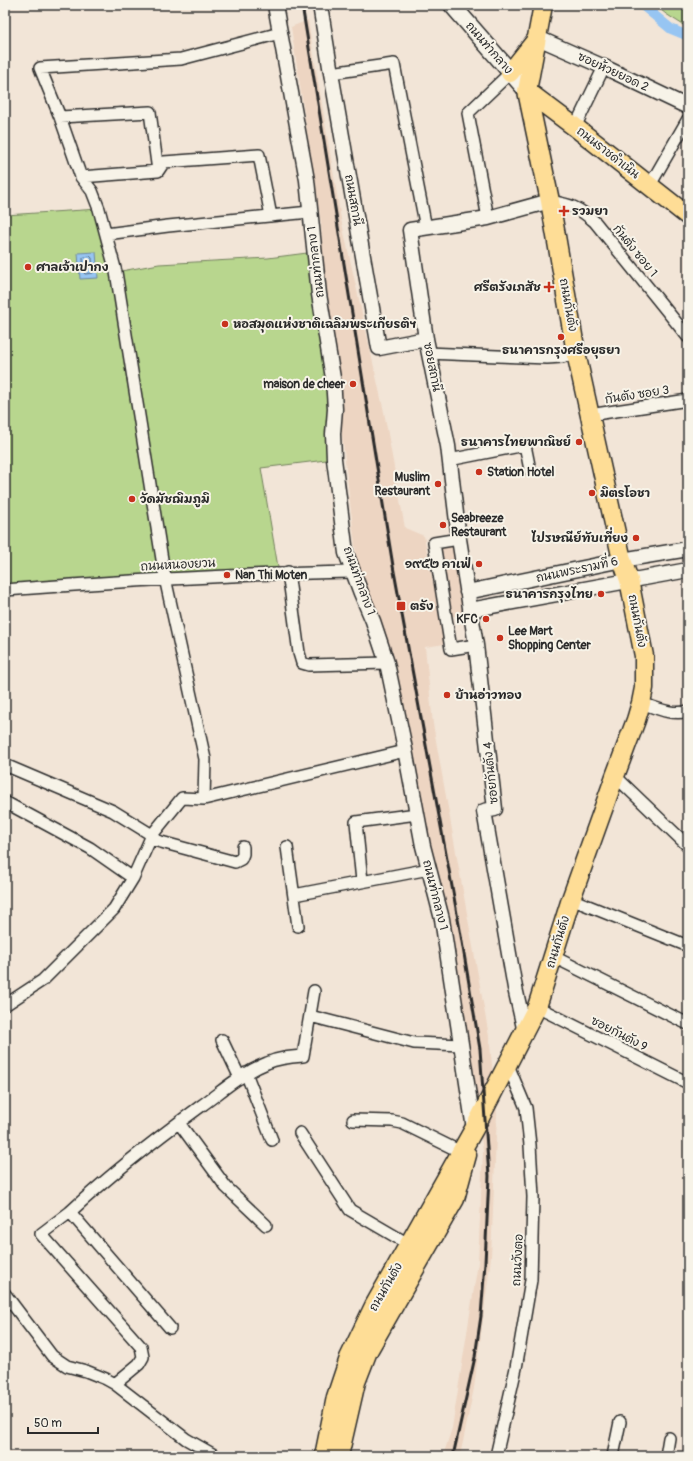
<svg xmlns="http://www.w3.org/2000/svg" width="693" height="1461" viewBox="0 0 693 1461" font-family="Pangolin,'Playpen Sans Thai',sans-serif">
	<style>
		.built { fill: #edd5c2 }
		.green { fill: #b8d68e; stroke: #72805c }
		.water { fill: #97c5f2; stroke: #6c87a2 }
		.lines { fill: none; stroke-linecap: round; stroke-linejoin: round }
		.shore { stroke: #56697b; stroke-width: 1 }
		.canal { stroke: #97c5f2; stroke-width: 10 }
		.minor-casing { stroke: #2b2b2b; stroke-width: 14 }
		.tertiary-casing { stroke: #2b2b2b; stroke-width: 17 }
		.secondary-casing { stroke: #2b2b2b; stroke-width: 19 }
		.primary-casing { stroke: #2b2b2b; stroke-width: 21 }
		.minor { stroke: #f7f3e8; stroke-width: 11 }
		.tertiary { stroke: #f7f3e8; stroke-width: 14 }
		.secondary { stroke: #f7f3e8; stroke-width: 16 }
		.primary { stroke: #fedd96; stroke-width: 18 }
		.rail { stroke: #2b2b2b; stroke-width: 3 }
		.poi-dot { fill: #c8321e; stroke: #f7f3e8; stroke-width: 1.5 }
		.labels { text-anchor: middle; dominant-baseline: central; stroke-width: 4; stroke-linejoin: round; paint-order: stroke }
		.street-label { font-size: 12px; fill: #2b2b2b; stroke: #f7f3e8 }
		.poi-label { font-size: 12px; font-weight: bold; fill: #2b2b2b; stroke: #f7f3e8; text-anchor: start }
	</style>
	<rect width="100%" height="100%" fill="#f2e5d7"/>
	<filter id="ink" filterUnits="userSpaceOnUse"><feTurbulence type="fractalNoise" baseFrequency=".025" numOctaves="2"/><feDisplacementMap in="SourceGraphic" scale="8" xChannelSelector="R" yChannelSelector="G"/><feConvolveMatrix kernelMatrix="1 2 1 2 8 2 1 2 1" color-interpolation-filters="sRGB"/></filter>
	<g filter="url(#ink)">
		<!-- built -->
		<path class="built" d="M 308,20 L 341,219 L 384,412 L 405,528 L 424,536 L 445,644 L 425,647 L 433,724 L 489,1036 L 497,1113 L 491,1257 L 474,1388 L 460,1456 L 443,1456 L 452,1428 L 478,1263 L 483,1151 L 454,958 L 358,571 L 323,272 L 321,223 L 291,27 Z
			M 455,544 L 466,614 L 449,617 L 440,546 Z"/>
		<!-- green -->
		<path class="green" d="M 655,5 L 688,5 L 688,28 L 666,14 Z
			M 99,209 L 116,272 L 159,264 L 268,258 L 315,252 L 334,459 L 261,468 L 279,573 L 5,590 L 5,215 Z"/>
		<!-- water -->
		<path class="water" d="M 96,252 L 98,278 L 80,279 L 78,253 Z"/>
		<g class="lines">
			<!-- shore -->
			<path class="shore" d="M 90,256 L 92,258 L 93,273 L 85,274 L 84,273 L 83,258 Z"/>
			<!-- canal -->
			<path class="canal" d="M 642,5 L 671,29 L 688,36"/>
			<!-- minor casing -->
			<g class="minor-casing">
				<path id="minor" d="M 331,73 L 394,64 L 426,228
					M 60,117 L 150,112 L 158,171
					M 575,127 L 604,67
					M 81,177 L 158,171 L 164,162 L 259,155 L 271,216
					M 650,185 L 688,119
					M 550,201 C 571,205 578,207 595,222 L 688,337
					M 488,218 L 468,113 L 510,73
					M 106,234 L 168,226 L 310,212
					M 428,353 L 547,358 L 562,357 L 576,353
					M 589,415 L 688,400
					M 449,460 L 525,445 L 530,470
					M 459,539 L 434,543 L 451,649 L 476,645
					M 288,572 L 299,653 L 302,663 L 309,665 L 387,663
					M 5,590 C 121,581 237,574 353,572
					M 641,703 C 656,708 673,716 688,711
					M 5,765 L 113,811 L 152,835
					M 615,776 L 688,846
					M 204,799 L 205,759 L 165,578 L 116,272 L 99,209 L 92,191 L 81,177 L 60,117 L 40,68 L 181,59 L 280,33
					M 5,802 L 90,848 L 133,878
					M 150,839 L 235,862 L 241,859 L 243,854 L 243,847
					M 287,847 L 298,926
					M 362,881 L 356,822 L 417,814
					M 294,895 L 429,869
					M 571,899 L 688,946
					M 554,957 L 688,1024
					M 5,1005 L 43,980 L 114,909 L 133,878 L 152,835 L 182,798 L 204,799 L 405,751
					M 537,1007 L 688,1083
					M 310,1016 L 414,1043 L 462,1045
					M 222,1040 L 240,1078
					M 246,1073 L 272,1140
					M 353,1120 L 392,1121 L 402,1123 L 461,1152
					M 179,1123 L 226,1187 L 266,1225
					M 300,1133 L 350,1210 L 410,1245
					M 70,1212 L 41,1234 L 141,1347 L 143,1357 L 139,1364 L 115,1384
					M 5,1294 L 52,1356 L 67,1366 L 86,1371 L 106,1379 L 115,1384 L 186,1439 L 216,1456
					M 170,1328 L 70,1212 C 111,1174 156,1139 201,1106 C 222,1091 242,1073 267,1063 C 278,1058 290,1057 303,1056 L 314,991
					M 496,1456 L 516,1368 L 531,1280 L 533,1197 L 530,1145 L 526,1108 L 508,1065
					M 613,1456 L 620,1422
					M 666,1456 L 669,1438"/>
			</g>
			<!-- tertiary casing -->
			<g class="tertiary-casing">
				<path id="tertiary" d="M 275,5 L 307,180 L 319,294 L 333,378 L 335,409 L 333,434 L 334,459 L 346,553 L 361,593 L 373,621 L 387,663 L 403,739 L 423,846 L 442,919 L 474,1129
					M 320,5 L 331,73 L 379,348 L 426,339
					M 538,38 L 604,67 L 688,107
					M 467,592 L 622,560 L 688,549
					M 470,610 L 688,570
					M 525,1032 L 515,988 L 484,811 L 495,809 L 476,645 L 459,539 L 448,446 L 426,339 L 410,230 L 488,218 L 550,201"/>
			</g>
			<!-- secondary casing -->
			<g class="secondary-casing">
				<path id="secondary" d="M 452,5 L 527,91"/>
			</g>
			<!-- primary casing -->
			<g class="primary-casing">
				<path id="primary" d="M 510,73 L 536,40
					M 527,91 L 575,127 L 688,216
					M 324,1456 L 336,1397 L 349,1358 L 374,1306 L 474,1129 L 537,1007 L 571,899 L 615,776 L 636,720 L 641,703 L 644,688 L 644,656 L 629,580 L 622,560 L 576,353 L 550,201 L 527,91 L 543,5
					M 339,1456 L 356,1382 L 368,1351 L 455,1199 L 467,1155"/>
			</g>
			<!-- minor -->
			<use href="#minor" class="minor"/>
			<!-- tertiary -->
			<use href="#tertiary" class="tertiary"/>
			<!-- secondary -->
			<use href="#secondary" class="secondary"/>
			<!-- primary -->
			<use href="#primary" class="primary"/>
			<!-- rail -->
			<path class="rail" d="M 302,5 L 393,566 L 460,930 L 480,1049 L 489,1176 L 485,1263 L 481,1316 L 475,1357 L 453,1456"/>
		</g>
	</g>
	<!-- markers -->
	<g class="poi-dot">
		<path d="M562 205h4v4h4v4h-4v4h-4v-4h-4v-4h4z"/>
		<circle cx="28" cy="267" r="4"/>
		<path d="M547 281h4v4h4v4h-4v4h-4v-4h-4v-4h4z"/>
		<circle cx="225" cy="324" r="4"/>
		<circle cx="561" cy="337" r="4"/>
		<circle cx="353" cy="384" r="4"/>
		<circle cx="579" cy="442" r="4"/>
		<circle cx="479" cy="472" r="4"/>
		<circle cx="438" cy="484" r="4"/>
		<circle cx="592" cy="493" r="4"/>
		<circle cx="132" cy="499" r="4"/>
		<circle cx="443" cy="525" r="4"/>
		<circle cx="636" cy="538" r="4"/>
		<circle cx="479" cy="564" r="4"/>
		<circle cx="227" cy="575" r="4"/>
		<circle cx="601" cy="594" r="4"/>
		<rect x="396" y="601" width="10" height="10" rx="2"/>
		<circle cx="486" cy="619" r="4"/>
		<circle cx="500" cy="638" r="4"/>
		<circle cx="447" cy="695" r="4"/>
	</g>
	<g class="labels">
		<!-- street labels -->
		<g class="street-label">
			<text transform="translate(489 48) rotate(49)">ถนนท่ากลาง</text>
			<text transform="translate(613 72) rotate(25)">ซอยห้วยยอด 2</text>
			<text transform="translate(608 153) rotate(38)">ถนนราชดำเนิน</text>
			<text transform="translate(353 200) rotate(80)">ถนนสถานี</text>
			<text transform="translate(635 251) rotate(51)">กันตัง ซอย 1</text>
			<text transform="translate(316 262) rotate(-97)">ถนนท่ากลาง 1</text>
			<text transform="translate(568 305) rotate(80)">ถนนกันตัง</text>
			<text transform="translate(432 367) rotate(79)">ซอยสถานี</text>
			<text transform="translate(637 395) rotate(-9)">กันตัง ซอย 3</text>
			<text transform="translate(178 565) rotate(-3)">ถนนหนองยวน</text>
			<text transform="translate(577 570) rotate(-12)">ถนนพระรามที่ 6</text>
			<text transform="translate(359 581) rotate(70)">ถนนท่ากลาง 1</text>
			<text transform="translate(637 621) rotate(79)">ถนนกันตัง</text>
			<text transform="translate(491 773) rotate(-96)">ซอยกันตัง 4</text>
			<text transform="translate(435 895) rotate(76)">ถนนท่ากลาง 1</text>
			<text transform="translate(558 942) rotate(-73)">ถนนกันตัง</text>
			<text transform="translate(619 1034) rotate(27)">ซอยกันตัง 9</text>
			<text transform="translate(518 1260) rotate(-87)">ถนนวังตอ</text>
			<text transform="translate(386 1287) rotate(-60)">ถนนกันตัง</text>
		</g>
		<!-- poi labels -->
		<g class="poi-label">
			<text x="572" y="211">รวมยา</text>
			<text x="36" y="267">ศาลเจ้าเปากง</text>
			<text x="541" y="287" text-anchor="end">ศรีตรังเภสัช</text>
			<text x="233" y="324">หอสมุดแห่งชาติเฉลิมพระเกียรติฯ</text>
			<text x="561" y="350" text-anchor="middle">ธนาคารกรุงศรีอยุธยา</text>
			<text x="345" y="384" text-anchor="end">maison de cheer</text>
			<text x="571" y="442" text-anchor="end">ธนาคารไทยพาณิชย์</text>
			<text x="487" y="472">Station Hotel</text>
			<text x="430" y="477" text-anchor="end">Muslim<tspan x="430" dy="14">Restaurant</tspan></text>
			<text x="600" y="493">มิตรโอชา</text>
			<text x="140" y="499">วัดมัชฌิมภูมิ</text>
			<text x="451" y="518">Seabreeze<tspan x="451" dy="14">Restaurant</tspan></text>
			<text x="628" y="538" text-anchor="end">ไปรษณีย์ทับเที่ยง</text>
			<text x="471" y="564" text-anchor="end">๑๙๕๒ คาเฟ่</text>
			<text x="235" y="575">Nan Thi Moten</text>
			<text x="593" y="594" text-anchor="end">ธนาคารกรุงไทย</text>
			<text x="410" y="606">ตรัง</text>
			<text x="478" y="619" text-anchor="end">KFC</text>
			<text x="508" y="631">Lee Mart<tspan x="508" dy="14">Shopping Center</tspan></text>
			<text x="455" y="695">บ้านอ่าวทอง</text>
		</g>
	</g>
	<!-- margin -->
	<rect width="693" height="1461" fill="none" stroke="#f7f3e8" stroke-width="20"/>
	<rect x="10" y="10" width="673" height="1441" fill="none" stroke="#2b2b2b" stroke-width="1.5" filter="url(#ink)"/>
	<!-- scale -->
	<path d="M28 1427v6h70v-6" fill="none" stroke="#2b2b2b" stroke-width="2"/>
	<text x="34" y="1427" font-size="12" fill="#2b2b2b" stroke="#f7f3e8" stroke-width="3" paint-order="stroke">50 m</text>
</svg>
